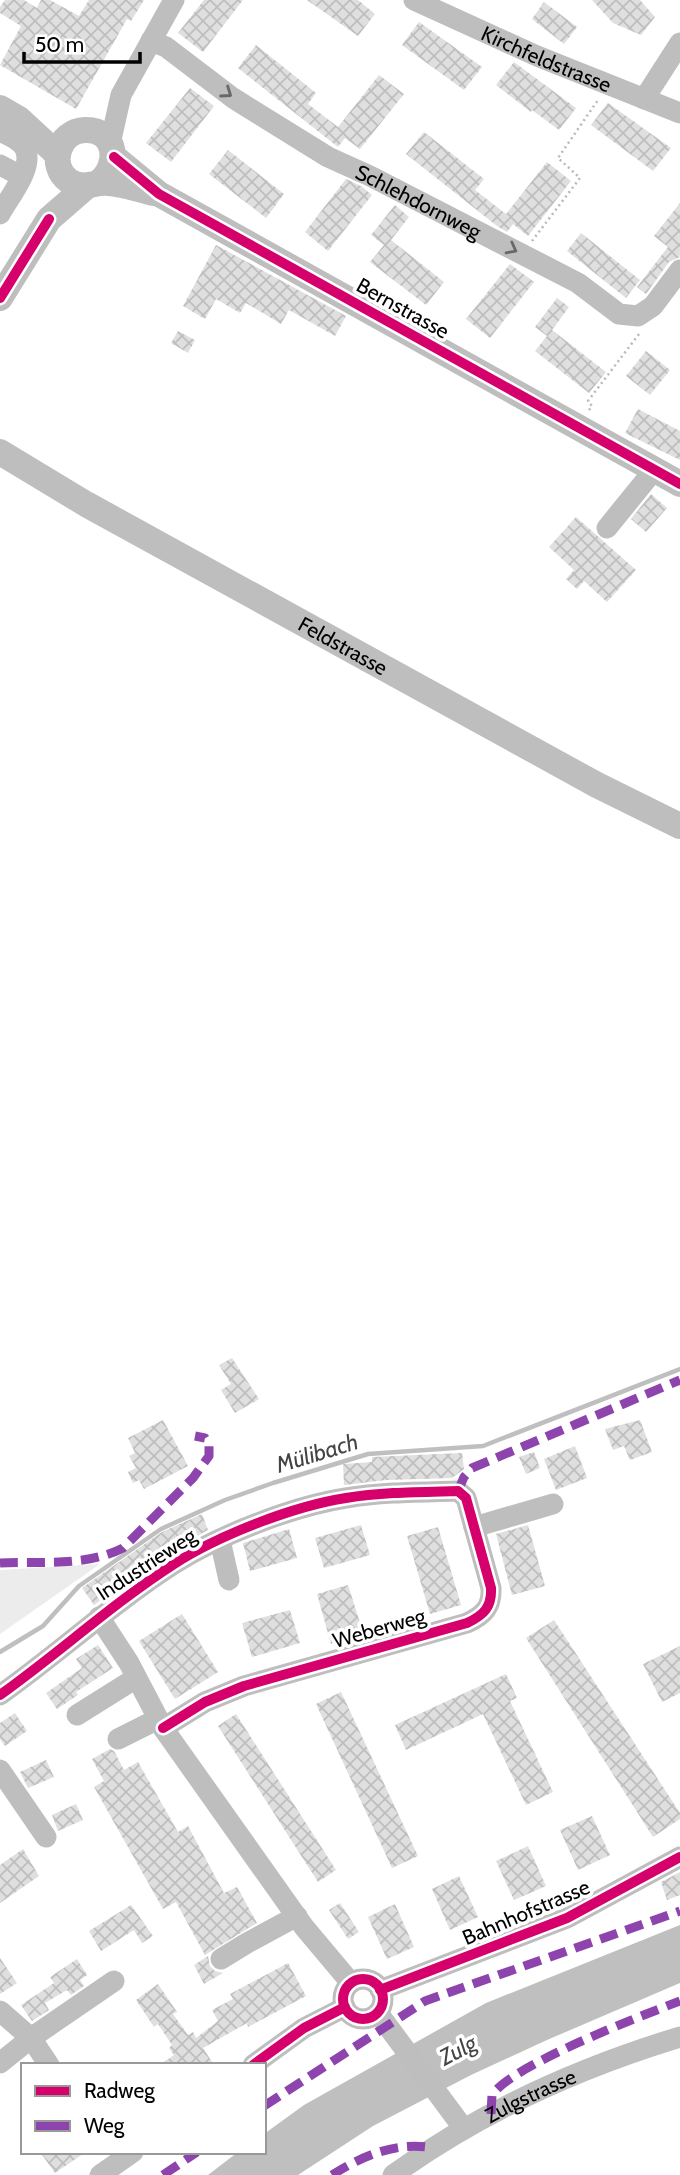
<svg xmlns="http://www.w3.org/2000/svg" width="680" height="2175" viewBox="0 0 680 2175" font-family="Cabin,sans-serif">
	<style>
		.green { fill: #ececec }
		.water { fill: #bfbfbf }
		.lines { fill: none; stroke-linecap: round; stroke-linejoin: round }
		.stream { stroke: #bfbfbf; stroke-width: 4.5 }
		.building { fill: url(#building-cross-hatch) }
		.path { stroke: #b9b9b9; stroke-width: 2.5; stroke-dasharray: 2 3.5; stroke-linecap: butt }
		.minor { stroke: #bebebe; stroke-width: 21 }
		.major { stroke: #bebebe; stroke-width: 26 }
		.quiet { stroke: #8e44ad; stroke-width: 9; stroke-dasharray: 18 9; stroke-linecap: butt }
		.cycleway-casing { stroke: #fff; stroke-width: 15 }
		.cycleway { stroke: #d6006c; stroke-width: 10 }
		.oneway { stroke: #686868 }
		.labels { text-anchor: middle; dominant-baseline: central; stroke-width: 7; stroke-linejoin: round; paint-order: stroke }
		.street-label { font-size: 21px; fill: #000; stroke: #fff }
		.water-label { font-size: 23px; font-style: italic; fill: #444; stroke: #fff }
	</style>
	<defs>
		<pattern id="building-cross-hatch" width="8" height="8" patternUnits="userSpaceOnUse" patternTransform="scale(1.75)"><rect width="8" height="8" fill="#dfdfdf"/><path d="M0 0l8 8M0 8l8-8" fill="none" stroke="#bebebe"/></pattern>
	</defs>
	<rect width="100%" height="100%" fill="#fff"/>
	<!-- green -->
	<path class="green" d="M 100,1564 L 0,1634 L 0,1570 Z"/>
	<!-- water -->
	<path class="water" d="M 680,1925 L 680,1983 L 547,2040 L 471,2075 L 373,2126 L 298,2175 L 208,2175 L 238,2152 L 264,2152 L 264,2134 L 304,2105 L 486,2003 Z"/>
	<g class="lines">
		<!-- stream -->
		<path class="stream" d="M 0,1652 L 43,1626 L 79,1586 L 161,1529 L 225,1500 L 273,1483 L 368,1454 L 483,1446 L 680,1369"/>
	</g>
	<!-- building -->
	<path class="building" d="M 5,0 L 24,0 L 37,8 L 41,0 L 50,0 L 79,16 L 89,0 L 144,0 L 131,21 L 127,19 L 76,109 L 0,65 L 21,26 L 0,13 L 0,7 Z
		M 204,0 L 243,0 L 203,52 L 178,33 Z
		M 307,0 L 358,0 L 375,14 L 358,36 Z
		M 592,0 L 640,0 L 655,17 L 641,35 L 613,23 Z
		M 544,2 L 577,27 L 564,44 L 532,19 Z
		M 419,22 L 482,67 L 464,90 L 402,45 Z
		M 256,45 L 316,93 L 308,104 L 338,127 L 379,75 L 404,94 L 360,149 L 345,138 L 338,147 L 238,68 Z
		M 514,62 L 576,108 L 559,130 L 532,110 L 531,112 L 496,85 Z
		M 190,88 L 214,106 L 171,162 L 146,143 Z
		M 608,103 L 671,148 L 653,171 L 591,125 Z
		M 424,132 L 484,179 L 475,190 L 506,214 L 547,162 L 571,181 L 528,236 L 513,224 L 507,232 L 497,226 L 406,154 Z
		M 228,150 L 284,194 L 266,218 L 209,174 Z
		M 346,179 L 361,186 L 372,195 L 328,251 L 305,232 Z
		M 680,203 L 680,256 L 678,255 L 680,257 L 669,262 L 646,294 L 637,287 L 668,247 L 654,236 Z
		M 395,205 L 409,217 L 391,240 L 444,282 L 426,305 L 370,262 L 384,245 L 371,235 Z
		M 581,233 L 640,280 L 626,298 L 567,251 Z
		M 216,245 L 346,316 L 335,336 L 289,310 L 281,324 L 246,303 L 240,313 L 216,299 L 205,319 L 183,306 Z
		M 510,264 L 534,282 L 490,338 L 466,319 Z
		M 557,298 L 569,307 L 552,330 L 606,372 L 589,393 L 535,351 L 547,336 L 535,327 Z
		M 178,331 L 195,340 L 188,353 L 171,343 Z
		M 646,351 L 670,370 L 650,395 L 626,376 Z
		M 638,409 L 680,431 L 680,460 L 625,433 Z
		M 651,494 L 667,508 L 646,532 L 631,519 Z
		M 576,517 L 636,570 L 607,602 L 584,581 L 577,589 L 566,579 L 574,570 L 549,547 Z
		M 232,1358 L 259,1399 L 235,1413 L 221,1390 L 231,1384 L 219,1365 Z
		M 163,1420 L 188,1466 L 144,1489 L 139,1480 L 133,1483 L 128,1472 L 136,1468 L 129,1456 L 135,1453 L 128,1438 Z
		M 640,1420 L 652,1452 L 630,1460 L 624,1446 L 613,1450 L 605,1429 Z
		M 575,1446 L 587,1478 L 556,1490 L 544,1459 Z
		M 534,1452 L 540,1468 L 526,1474 L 519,1457 Z
		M 462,1453 L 464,1469 L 452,1478 L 386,1480 L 344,1485 L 343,1464 L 372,1462 L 372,1457 Z
		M 202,1514 L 208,1530 L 167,1553 L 94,1605 L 82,1588 L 162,1532 Z
		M 361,1525 L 370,1555 L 324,1568 L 315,1538 Z
		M 528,1525 L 545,1586 L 512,1595 L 496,1534 Z
		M 438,1527 L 461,1605 L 430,1614 L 407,1536 Z
		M 289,1529 L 297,1558 L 250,1571 L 243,1543 Z
		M 348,1585 L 364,1635 L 331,1644 L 317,1594 Z
		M 290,1610 L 300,1643 L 252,1657 L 242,1623 Z
		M 182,1614 L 218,1672 L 175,1699 L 139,1641 Z
		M 554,1620 L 680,1813 L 680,1819 L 653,1837 L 526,1638 Z
		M 98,1645 L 113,1668 L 76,1692 L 78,1695 L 57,1709 L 46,1693 L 82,1668 L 76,1659 Z
		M 680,1646 L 680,1693 L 662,1702 L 643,1664 Z
		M 506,1674 L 517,1698 L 510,1701 L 553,1792 L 526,1805 L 483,1714 L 406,1750 L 395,1725 Z
		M 341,1692 L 418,1856 L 392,1868 L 316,1704 Z
		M 15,1713 L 27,1731 L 5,1746 L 0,1739 L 0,1723 Z
		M 236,1714 L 336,1870 L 318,1882 L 218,1726 Z
		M 110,1749 L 114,1751 L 124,1770 L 138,1762 L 178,1832 L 188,1826 L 224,1893 L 237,1887 L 257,1923 L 205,1955 L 176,1902 L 163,1909 L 94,1787 L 104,1781 L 92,1759 Z
		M 46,1760 L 54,1777 L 28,1788 L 20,1772 Z
		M 76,1804 L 83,1820 L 58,1831 L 52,1815 Z
		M 592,1816 L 610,1855 L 578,1870 L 560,1830 Z
		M 528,1846 L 546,1886 L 514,1900 L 496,1861 Z
		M 23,1849 L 39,1876 L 0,1903 L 0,1865 Z
		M 680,1872 L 680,1895 L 667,1900 L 661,1882 Z
		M 459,1876 L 478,1917 L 450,1930 L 432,1889 Z
		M 340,1903 L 359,1932 L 348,1939 L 329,1910 Z
		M 395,1904 L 414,1947 L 387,1959 L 368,1917 Z
		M 131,1905 L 153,1936 L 142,1943 L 134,1930 L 101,1951 L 89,1931 Z
		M 208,1956 L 210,1966 L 215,1971 L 223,1973 L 204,1984 L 194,1965 Z
		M 0,1958 L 17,1983 L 0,1994 Z
		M 77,1959 L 87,1975 L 80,1980 L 84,1986 L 71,1995 L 67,1990 L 45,2003 L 49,2010 L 32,2021 L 21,2005 L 54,1983 L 50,1977 Z
		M 288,1963 L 306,1996 L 248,2027 L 247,2023 L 203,2048 L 214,2065 L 160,2065 L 174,2055 L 169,2048 L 172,2045 L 158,2024 L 154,2027 L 136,2000 L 158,1984 L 177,2012 L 173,2014 L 188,2035 L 193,2032 L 196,2038 L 218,2021 L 212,2010 L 233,1999 L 230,1994 Z
		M 40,2152 L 86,2152 L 55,2173 Z"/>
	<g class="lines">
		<!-- path -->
		<path class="path" d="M 532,241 L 580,178 L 558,158 L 598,100
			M 589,410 L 592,406 L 588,401 L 639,334"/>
		<!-- minor -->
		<g class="minor">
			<path id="s1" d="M 414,0 L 537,56 L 680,113"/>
			<path id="s2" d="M 151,41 L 166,47 L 233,98 L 328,157 L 370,176 L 578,283 L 619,314 L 638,316 L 653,306 L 680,270"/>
			<path d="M 644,99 L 680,43"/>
			<path d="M 0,131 C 8,135 19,139 24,147 C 36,166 9,197 0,214"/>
			<path d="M 110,144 L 121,95 L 174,0"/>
			<path d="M 0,165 L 21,176"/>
			<path d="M 607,528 L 654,470"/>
			<path d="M 474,1527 L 553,1504"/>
			<path d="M 220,1540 L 229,1580"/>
			<path d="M 99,1617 L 129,1663 L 163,1728 L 304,1927 L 351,1983"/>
			<path d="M 0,1695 C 59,1653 112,1604 174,1564 C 219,1535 294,1506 346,1498 C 382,1492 421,1492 458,1491 L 466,1498 L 491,1588 C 492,1607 484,1615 467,1623 L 244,1686 L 205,1702 L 163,1728"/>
			<path d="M 77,1715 L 136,1678"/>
			<path d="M 118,1739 L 158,1719"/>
			<path d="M 0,1770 L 46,1837"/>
			<path d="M 221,1959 L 247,1943 L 297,1916"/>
			<circle cx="363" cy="1999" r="20"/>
			<path d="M 380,1990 L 567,1918 L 680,1857"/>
			<path d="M 0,2011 L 31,2038 L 49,2065"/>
			<path d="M 378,2013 L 464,2129"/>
			<path d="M 0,2063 L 31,2038 L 114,1981"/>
			<path d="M 253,2065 L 304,2028 L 345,2007"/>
			<path d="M 100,2175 L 133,2152"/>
			<path id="s3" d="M 393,2175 C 480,2112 578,2068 680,2037"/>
		</g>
		<!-- major -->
		<g class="major">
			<path d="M 0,108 L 19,119 L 57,154"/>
			<path d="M 114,157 L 159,194 L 680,484"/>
			<path d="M 98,183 C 121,166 117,129 85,130 C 58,131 48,166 69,181 C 80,188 89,185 100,183 C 116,181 137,189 153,193"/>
			<path d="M 0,298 L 49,219 L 87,186"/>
			<path id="s4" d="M 0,452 L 86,504 L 597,785 L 680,826"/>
		</g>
		<!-- quiet -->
		<path class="quiet" d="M 458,1491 L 464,1477 L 472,1468 L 680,1380
			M 0,1563 C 40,1561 86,1567 123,1548 L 193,1478 L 209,1456 L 209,1445 L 205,1438 L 195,1436
			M 264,2106 L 425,2001 L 680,1911
			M 491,2114 L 492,2095 C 512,2065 641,2016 680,2001
			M 163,2175 L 197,2152
			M 332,2175 C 362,2156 397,2141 433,2148"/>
		<!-- cycleway casing -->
		<g class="cycleway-casing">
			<path id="cycleway" d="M 114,157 L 159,194 L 680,484
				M 0,298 L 49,219
				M 0,1695 C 59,1653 112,1604 174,1564 C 219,1535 294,1506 346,1498 C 382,1492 421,1492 458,1491 L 466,1498 L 491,1588 C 492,1607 484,1615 467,1623 L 244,1686 L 205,1702 L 163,1728
				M343 1999a20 20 0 1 1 40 0a20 20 0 1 1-40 0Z
				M 380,1990 L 567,1918 L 680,1857
				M 253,2065 L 304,2028 L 345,2007"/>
		</g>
		<!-- cycleway -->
		<use href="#cycleway" class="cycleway"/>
	</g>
	<!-- one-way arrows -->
	<defs><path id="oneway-chevron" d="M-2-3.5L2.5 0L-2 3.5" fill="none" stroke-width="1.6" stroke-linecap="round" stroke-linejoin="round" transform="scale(1.75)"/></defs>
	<g class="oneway">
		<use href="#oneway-chevron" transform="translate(227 93) rotate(35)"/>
		<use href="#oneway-chevron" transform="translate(512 249) rotate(28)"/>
	</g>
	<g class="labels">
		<!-- street labels -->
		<g class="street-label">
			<text stroke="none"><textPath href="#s1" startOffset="145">Kirchfeldstrasse</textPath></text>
			<text stroke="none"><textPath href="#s2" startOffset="313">Schlehdornweg</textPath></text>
			<text transform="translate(403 308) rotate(29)">Bernstrasse</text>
			<text stroke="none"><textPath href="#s4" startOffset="394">Feldstrasse</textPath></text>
			<text transform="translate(146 1564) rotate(-33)">Industrieweg</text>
			<text transform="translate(379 1628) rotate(-16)">Weberweg</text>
			<text transform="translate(526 1912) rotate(-23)">Bahnhofstrasse</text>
			<text stroke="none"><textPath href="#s3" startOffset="159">Zulgstrasse</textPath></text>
		</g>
		<!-- water labels -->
		<g class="water-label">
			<text transform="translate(317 1453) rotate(-17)">Mülibach</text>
			<text transform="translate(458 2050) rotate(-28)">Zulg</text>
		</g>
	</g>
	<!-- legend -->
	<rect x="21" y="2063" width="245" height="91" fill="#ffffff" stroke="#999999" stroke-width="2"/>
	<rect x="35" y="2086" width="35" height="10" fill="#d6006c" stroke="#999999" stroke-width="2"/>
	<text x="84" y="2098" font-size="21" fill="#000000">Radweg</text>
	<rect x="35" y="2121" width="35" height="10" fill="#8e44ad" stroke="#999999" stroke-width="2"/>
	<text x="84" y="2133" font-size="21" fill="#000000">Weg</text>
	<!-- scale -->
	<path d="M24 52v10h116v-10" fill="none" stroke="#000000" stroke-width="3.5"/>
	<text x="35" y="52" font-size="21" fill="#000000" stroke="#ffffff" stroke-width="5" paint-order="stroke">50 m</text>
</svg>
